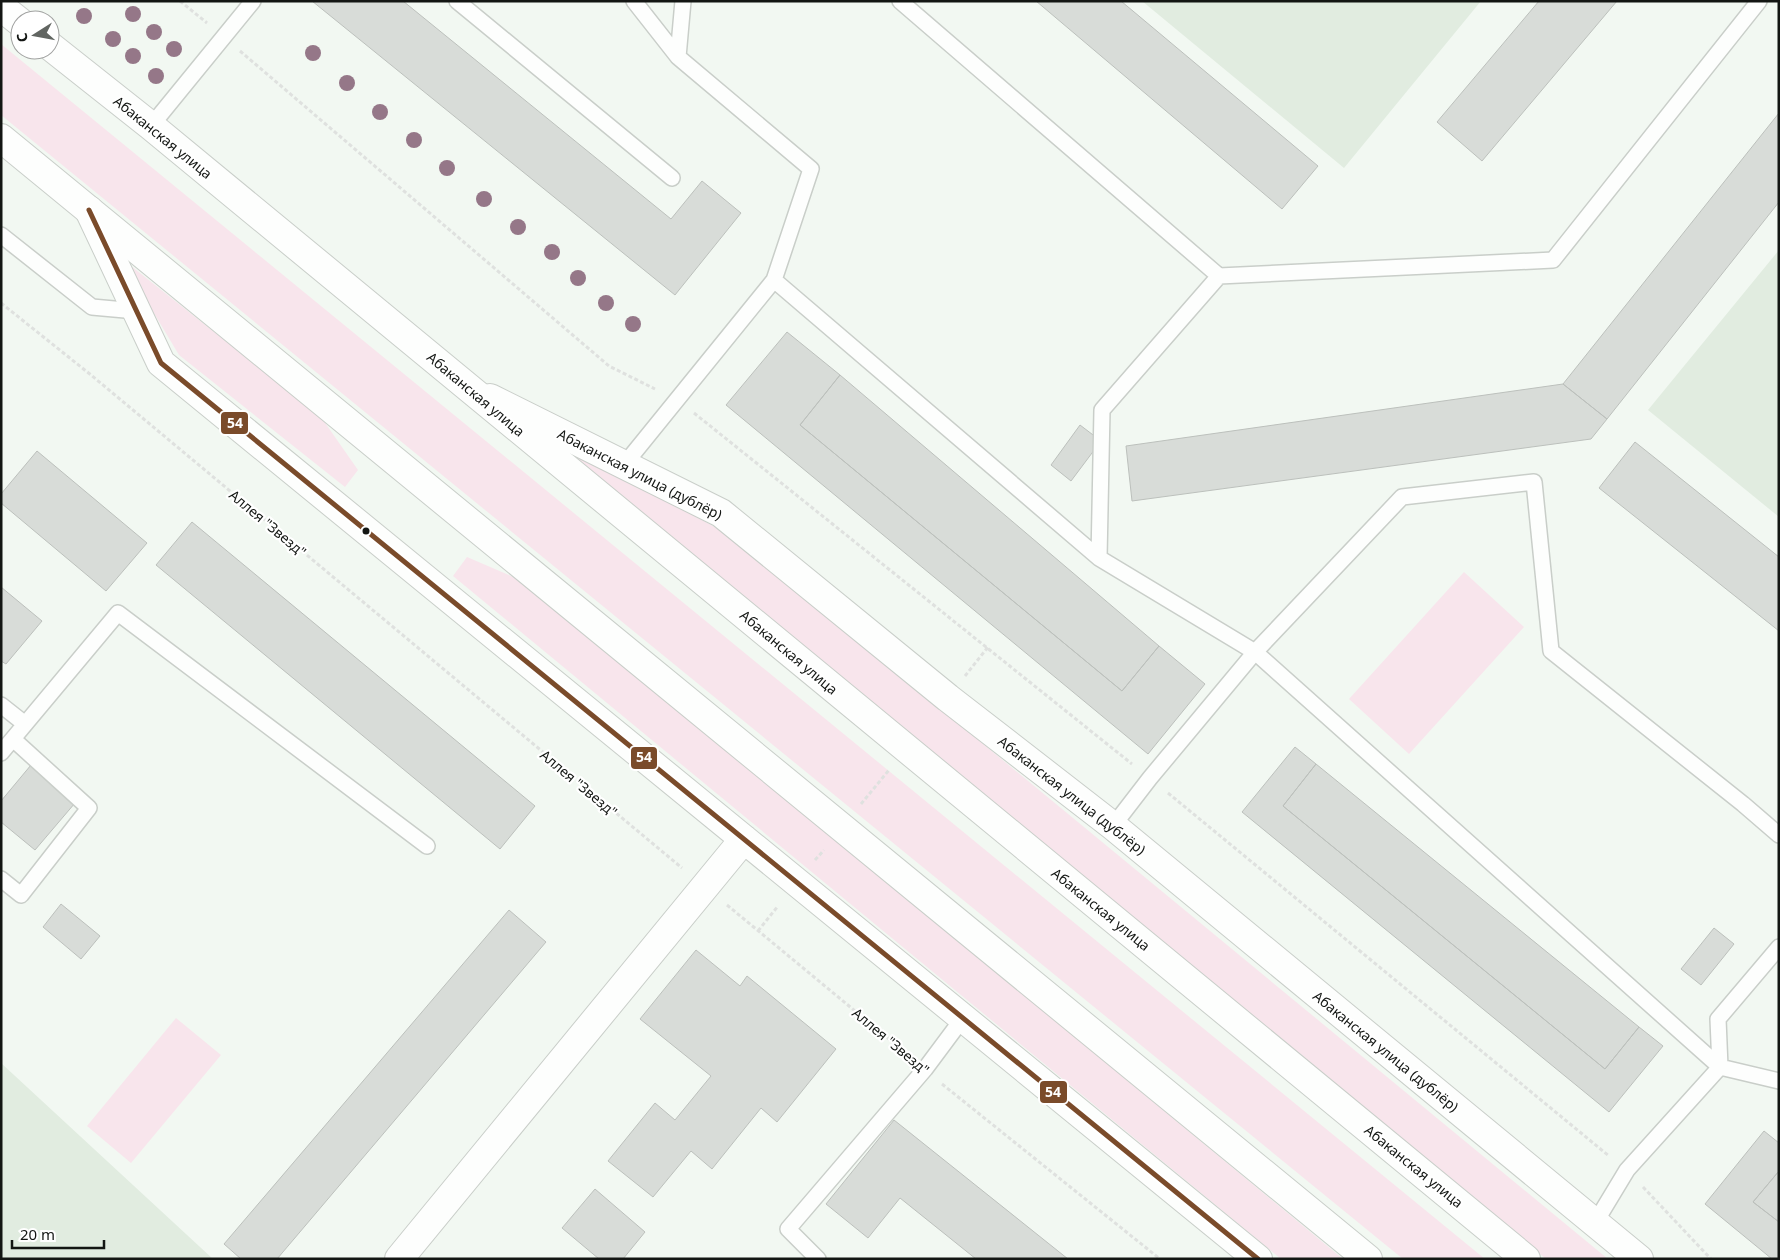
<svg xmlns="http://www.w3.org/2000/svg" width="1780" height="1260" viewBox="0 0 1780 1260" font-family="'Noto Sans',sans-serif">
	<style>
		.built { fill: #e1ece0 }
		.green { fill: #f8e5ec }
		.building { fill: #d8dcd8; stroke: #bcc0bc }
		.lines { fill: none; stroke-linecap: round; stroke-linejoin: round }
		.lane-casing { stroke: #c9cec9; stroke-width: 18 }
		.street-casing { stroke: #c9cec9; stroke-width: 30 }
		.primary-casing { stroke: #c9cec9; stroke-width: 30 }
		.path { stroke: #dfe1df; stroke-width: 3; stroke-dasharray: 4 2.5; stroke-linecap: butt }
		.lane { stroke: #fdfefd; stroke-width: 15 }
		.street { stroke: #fdfefd; stroke-width: 28 }
		.primary { stroke: #fdfefd; stroke-width: 28 }
		.bus-1-casing { stroke: #fff; stroke-width: 9 }
		.bus-1 { stroke: #7a4b2a; stroke-width: 5 }
		.tree { fill: #957788 }
		.bus-dot { fill: #131613; stroke: #fff; stroke-width: 2 }
		.labels { text-anchor: middle; dominant-baseline: central; stroke-width: 4.5; stroke-linejoin: round; paint-order: stroke }
		.street-label { font-size: 14px; fill: #131613; stroke: #fff }
		.line-badge { stroke: #fff; stroke-width: 2 }
		.badge-label { font-size: 14px; text-anchor: middle; font-weight: bold; fill: #fff }
	</style>
	<rect width="100%" height="100%" fill="#f2f8f2"/>
	<!-- built -->
	<path class="built" d="M 1142,1 L 1481,1 L 1344,168 Z
		M 1779,250 L 1779,517 L 1648,410 Z
		M 1,1063 L 213,1259 L 1,1259 Z"/>
	<!-- green -->
	<path class="green" d="M 1,44 L 1485,1259 L 1403,1259 L 1,115 Z
		M 121,258 L 321,417 L 358,470 L 345,487 L 179,355 Z
		M 571,456 L 595,459 L 732,537 L 1608,1259 L 1546,1259 Z
		M 467,557 L 525,582 L 1343,1259 L 1281,1259 L 453,576 Z
		M 1464,572 L 1524,627 L 1409,754 L 1349,699 Z
		M 176,1018 L 221,1055 L 131,1163 L 87,1126 Z"/>
	<!-- building -->
	<path class="building" d="M 312,1 L 403,1 L 671,219 L 702,181 L 741,213 L 675,295 Z
		M 1036,1 L 1121,1 L 1318,166 L 1282,209 Z
		M 1539,1 L 1617,1 L 1482,161 L 1437,122 Z
		M 1779,113 L 1779,202 L 1607,419 L 1563,384 Z
		M 787,332 L 840,375 L 800,425 L 1122,691 L 1159,646 L 1205,684 L 1148,754 L 726,405 Z
		M 840,375 L 1159,646 L 1122,691 L 800,425 Z
		M 1563,384 L 1607,419 L 1591,439 L 1132,501 L 1126,446 Z
		M 1080,425 L 1101,441 L 1071,481 L 1051,465 Z
		M 1635,442 L 1779,557 L 1779,631 L 1599,488 Z
		M 37,451 L 147,543 L 106,591 L 1,503 L 1,494 Z
		M 192,522 L 535,806 L 500,849 L 156,565 Z
		M 1,587 L 42,621 L 6,664 L 1,661 Z
		M 1295,747 L 1316,764 L 1283,806 L 1605,1069 L 1639,1027 L 1663,1046 L 1609,1112 L 1242,812 Z
		M 1316,764 L 1639,1027 L 1605,1069 L 1283,806 Z
		M 31,765 L 75,803 L 35,850 L 1,822 L 1,801 Z
		M 61,904 L 100,936 L 81,959 L 43,927 Z
		M 509,910 L 546,942 L 277,1259 L 241,1259 L 224,1244 Z
		M 1714,928 L 1734,944 L 1701,985 L 1681,969 Z
		M 696,950 L 740,986 L 747,976 L 836,1049 L 777,1122 L 761,1108 L 712,1169 L 691,1151 L 653,1197 L 608,1161 L 655,1103 L 675,1120 L 711,1076 L 640,1019 Z
		M 894,1120 L 1068,1259 L 976,1259 L 900,1198 L 868,1238 L 826,1204 Z
		M 1764,1131 L 1779,1143 L 1779,1171 L 1753,1202 L 1779,1222 L 1779,1259 L 1772,1259 L 1705,1204 Z
		M 1779,1171 L 1779,1222 L 1753,1202 Z
		M 595,1189 L 645,1232 L 623,1259 L 599,1259 L 562,1228 Z"/>
	<g class="lines">
		<!-- lane casing -->
		<g class="lane-casing">
			<path id="lane" d="M 457,1 L 672,178
				M 634,1 L 678,57
				M 683,1 L 678,57 L 811,169 L 774,280
				M 900,1 L 1219,276 L 1102,410 L 1099,558
				M 151,126 L 253,1
				M 1,235 L 92,307 L 136,311
				M 1219,276 L 1553,260 L 1759,1
				M 624,465 L 774,280 L 1099,558 L 1255,652 L 1720,1067 L 1779,1081
				M 1,705 L 25,724
				M 1,753 L 118,613 L 427,846
				M 1113,826 L 1150,778 L 1255,652 L 1402,497 L 1534,482 L 1551,651 L 1743,804 L 1779,835
				M 1,879 L 21,895 L 89,808 L 13,739
				M 1595,1223 L 1627,1170 L 1720,1067 L 1718,1019 L 1779,947
				M 818,1259 L 788,1229 L 925,1069 L 963,1018"/>
		</g>
		<!-- street casing -->
		<g class="street-casing">
			<path id="street" d="M 89,210 L 161,363 L 1258,1259
				M 490,398 L 721,513 L 948,698 L 1113,826 L 1639,1259
				M 399,1259 L 744,839"/>
		</g>
		<!-- primary casing -->
		<g class="primary-casing">
			<path id="primary" d="M 1,7 L 20,22
				M 50,46 L 151,126 L 1526,1259
				M 1,138 L 1368,1259"/>
		</g>
		<!-- path -->
		<path class="path" d="M 180,1 L 207,23
			M 240,51 L 609,366 L 655,389
			M 1,303 L 91,375 L 682,868
			M 694,413 L 1132,764
			M 965,676 L 988,647
			M 1168,793 L 1609,1156
			M 861,804 L 889,770
			M 815,860 L 824,850
			M 727,905 L 907,1054
			M 758,931 L 778,906
			M 942,1084 L 1160,1259
			M 1643,1187 L 1711,1259"/>
		<!-- lane -->
		<use href="#lane" class="lane"/>
		<!-- street -->
		<use href="#street" class="street"/>
		<!-- primary -->
		<use href="#primary" class="primary"/>
		<!-- bus-1 casing -->
		<g class="bus-1-casing">
			<path id="bus-1" d="M 89,210 L 161,363 L 1258,1259"/>
		</g>
		<!-- bus-1 -->
		<use href="#bus-1" class="bus-1"/>
	</g>
	<!-- trees -->
	<g class="tree">
		<circle cx="133" cy="14" r="8"/>
		<circle cx="84" cy="16" r="8"/>
		<circle cx="154" cy="32" r="8"/>
		<circle cx="113" cy="39" r="8"/>
		<circle cx="174" cy="49" r="8"/>
		<circle cx="313" cy="53" r="8"/>
		<circle cx="133" cy="56" r="8"/>
		<circle cx="156" cy="76" r="8"/>
		<circle cx="347" cy="83" r="8"/>
		<circle cx="380" cy="112" r="8"/>
		<circle cx="414" cy="140" r="8"/>
		<circle cx="447" cy="168" r="8"/>
		<circle cx="484" cy="199" r="8"/>
		<circle cx="518" cy="227" r="8"/>
		<circle cx="552" cy="252" r="8"/>
		<circle cx="578" cy="278" r="8"/>
		<circle cx="606" cy="303" r="8"/>
		<circle cx="633" cy="324" r="8"/>
	</g>
	<!-- markers -->
	<circle class="bus-dot" cx="366" cy="531" r="4.5"/>
	<g class="labels">
		<!-- street labels -->
		<g class="street-label">
			<text transform="translate(163 137) rotate(39)">Абаканская улица</text>
			<text transform="translate(476 394) rotate(40)">Абаканская улица</text>
			<text transform="translate(640 474) rotate(27)">Абаканская улица (дублёр)</text>
			<text transform="translate(268 523) rotate(40)">Аллея "Звезд"</text>
			<text transform="translate(789 652) rotate(40)">Абаканская улица</text>
			<text transform="translate(579 783) rotate(40)">Аллея "Звезд"</text>
			<text transform="translate(1072 795) rotate(38)">Абаканская улица (дублёр)</text>
			<text transform="translate(1101 909) rotate(39)">Абаканская улица</text>
			<text transform="translate(891 1041) rotate(40)">Аллея "Звезд"</text>
			<text transform="translate(1386 1051) rotate(39)">Абаканская улица (дублёр)</text>
			<text transform="translate(1414 1166) rotate(39)">Абаканская улица</text>
		</g>
	</g>
	<g class="line-badge">
		<rect x="220" y="411" width="29" height="24" rx="5" fill="#7a4b2a"/>
		<rect x="630" y="746" width="28" height="24" rx="5" fill="#7a4b2a"/>
		<rect x="1039" y="1080" width="29" height="24" rx="5" fill="#7a4b2a"/>
	</g>
	<g class="badge-label">
		<text x="235" y="428">54</text>
		<text x="644" y="762">54</text>
		<text x="1053" y="1097">54</text>
	</g>
	<!-- border -->
	<rect width="1780" height="1260" fill="none" stroke="#131613" stroke-width="5"/>
	<!-- north arrow -->
	<g transform="translate(35 35) rotate(259)"><circle r="24" fill="#ffffff" stroke="#a1a2a1"/>
	<path d="M0-4L9 19L0 12L-9 19Z" fill="#616561"/>
	<text y="-8" font-size="14" font-weight="bold" text-anchor="middle" fill="#131613">С</text>
	</g>
	<!-- scale -->
	<path d="M12 1240v8h92v-8" fill="none" stroke="#131613" stroke-width="2.5"/>
	<text x="20" y="1240" font-size="15" fill="#131613" stroke="#ffffff" stroke-width="4" paint-order="stroke">20 m</text>
</svg>
